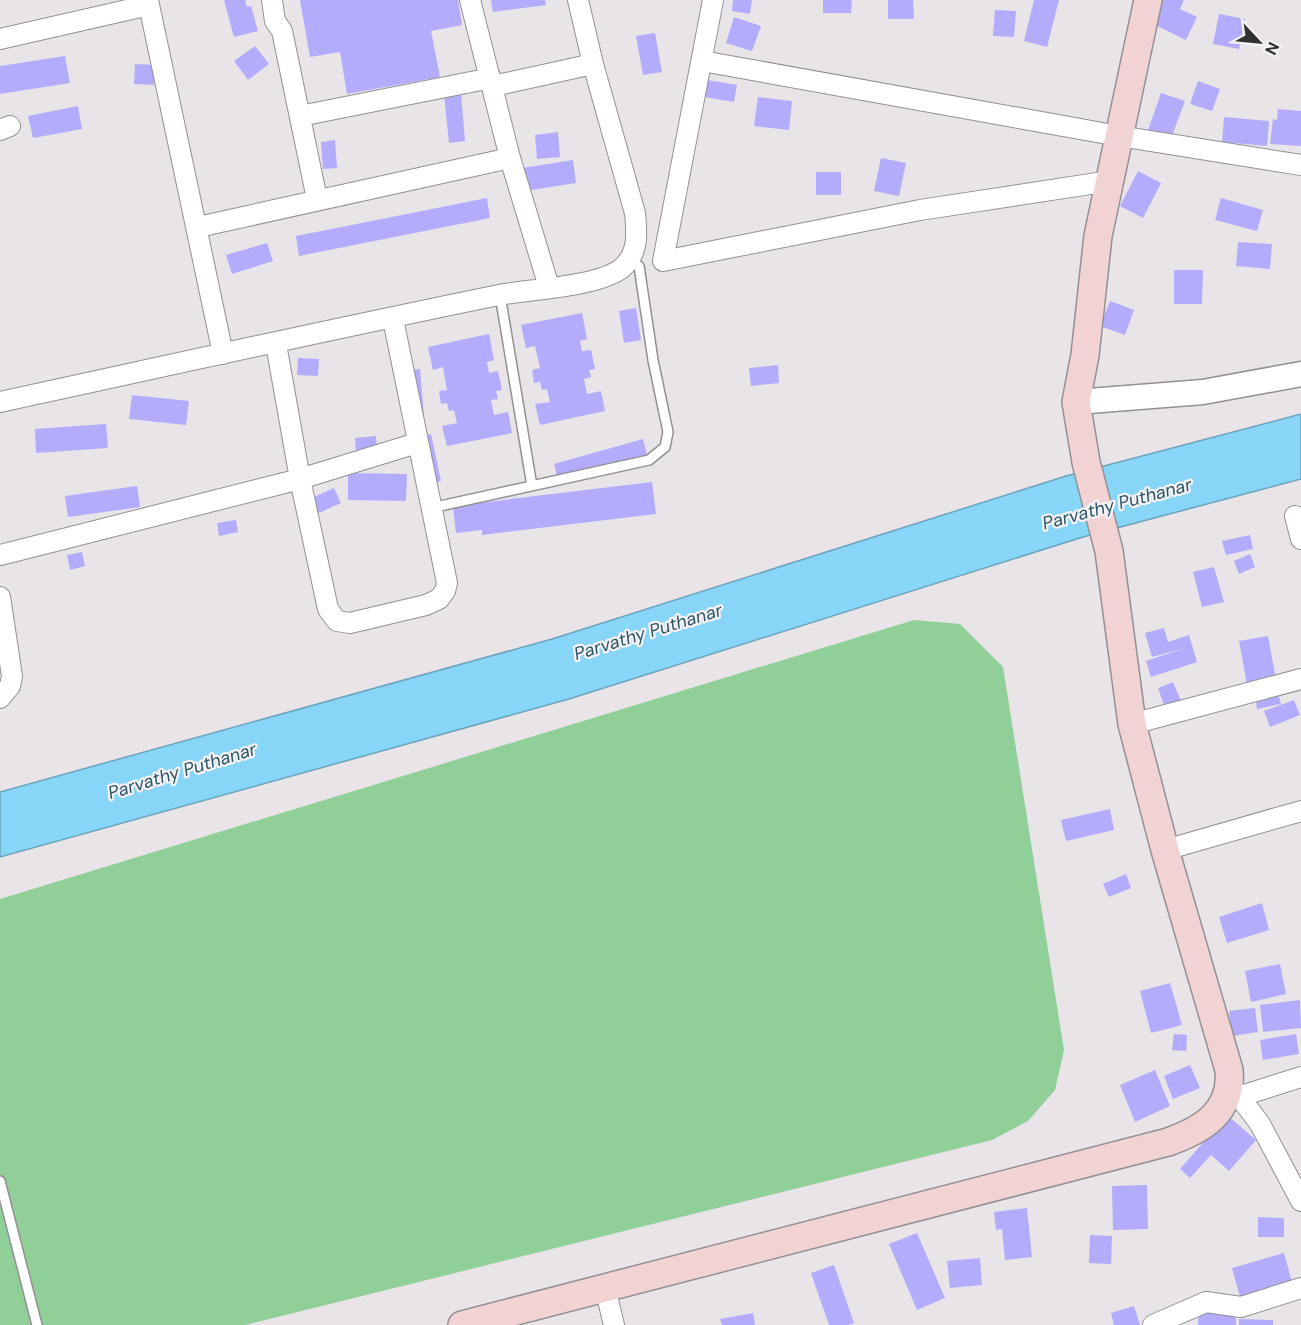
<svg xmlns="http://www.w3.org/2000/svg" width="1301" height="1325" viewBox="0 0 1301 1325" font-family="'DM Sans',sans-serif">
	<style>
		.green { fill: #90cf98 }
		.water { fill: #87d5f7; stroke: #6da4bc; stroke-width: 1.5 }
		.building { fill: #b3acfc }
		.lines { fill: none; stroke-linecap: round; stroke-linejoin: round }
		.service-casing { stroke: #939094; stroke-width: 12 }
		.minor-casing { stroke: #939094; stroke-width: 22 }
		.tertiary-casing { stroke: #939094; stroke-width: 27 }
		.secondary-casing { stroke: #939094; stroke-width: 30 }
		.service { stroke: #fff; stroke-width: 9 }
		.minor { stroke: #fff; stroke-width: 20 }
		.tertiary { stroke: #fff; stroke-width: 24 }
		.secondary { stroke: #f2d3d4; stroke-width: 27 }
		.labels { text-anchor: middle; dominant-baseline: central; stroke-width: 4.5; stroke-linejoin: round; paint-order: stroke }
		.water-label { font-size: 18px; font-style: italic; fill: #2a5668; stroke: #f5f2f5 }
	</style>
	<rect width="100%" height="100%" fill="#e8e4e8"/>
	<!-- green -->
	<path class="green" d="M 914,620 L 960,624 L 1003,667 L 1064,1050 L 1055,1090 L 1028,1121 L 992,1140 L 245,1325 L 0,1325 L 0,899 Z"/>
	<!-- water -->
	<path class="water" d="M 1301,414 L 1301,479 L 1083,537 L 569,699 L 0,857 L 0,792 L 552,639 L 1066,476 Z"/>
	<!-- building -->
	<path class="building" d="M 224,0 L 245,0 L 247,7 L 251,6 L 258,31 L 234,37 Z
		M 300,0 L 458,0 L 462,25 L 431,31 L 440,77 L 347,94 L 340,52 L 310,57 Z
		M 491,0 L 545,0 L 546,5 L 493,12 Z
		M 733,0 L 752,0 L 750,14 L 732,11 Z
		M 823,0 L 852,0 L 851,13 L 823,13 Z
		M 888,0 L 913,0 L 914,19 L 888,19 Z
		M 1034,0 L 1059,0 L 1047,47 L 1024,41 Z
		M 1157,0 L 1184,0 L 1180,9 L 1197,17 L 1186,40 L 1147,21 Z
		M 995,10 L 1016,11 L 1014,37 L 993,36 Z
		M 1219,14 L 1245,19 L 1239,49 L 1213,44 Z
		M 734,17 L 761,26 L 752,51 L 726,43 Z
		M 655,33 L 662,72 L 643,75 L 636,36 Z
		M 255,46 L 269,64 L 248,80 L 234,61 Z
		M 65,56 L 70,83 L 0,94 L 0,66 Z
		M 135,64 L 155,65 L 154,85 L 134,84 Z
		M 707,80 L 737,85 L 734,102 L 704,97 Z
		M 1198,81 L 1220,89 L 1212,111 L 1190,104 Z
		M 461,93 L 465,141 L 449,143 L 444,94 Z
		M 1161,93 L 1185,101 L 1170,141 L 1147,133 Z
		M 758,97 L 792,101 L 789,130 L 754,126 Z
		M 78,106 L 82,129 L 33,138 L 28,116 Z
		M 1278,109 L 1301,111 L 1301,146 L 1270,144 L 1273,119 L 1277,120 Z
		M 1224,117 L 1269,121 L 1267,146 L 1222,142 Z
		M 558,132 L 560,157 L 537,159 L 535,135 Z
		M 335,140 L 337,168 L 323,169 L 321,142 Z
		M 881,158 L 906,163 L 899,196 L 874,191 Z
		M 573,160 L 576,183 L 525,191 L 522,168 Z
		M 1138,171 L 1161,183 L 1143,218 L 1120,206 Z
		M 816,172 L 841,172 L 841,195 L 816,195 Z
		M 487,198 L 490,218 L 299,256 L 296,236 Z
		M 1221,198 L 1263,210 L 1257,231 L 1215,220 Z
		M 1238,242 L 1272,244 L 1270,269 L 1236,266 Z
		M 267,243 L 273,261 L 232,274 L 226,255 Z
		M 1174,270 L 1203,270 L 1202,304 L 1174,304 Z
		M 1110,301 L 1134,310 L 1125,335 L 1100,326 Z
		M 636,308 L 641,340 L 624,343 L 619,311 Z
		M 582,313 L 587,339 L 580,341 L 582,351 L 591,350 L 595,369 L 589,370 L 591,377 L 584,379 L 587,394 L 601,391 L 605,411 L 540,425 L 535,404 L 550,402 L 547,389 L 542,390 L 540,382 L 534,383 L 532,370 L 540,368 L 535,346 L 526,348 L 521,325 Z
		M 489,334 L 494,360 L 487,362 L 489,373 L 498,371 L 502,390 L 496,391 L 498,399 L 491,400 L 494,415 L 508,412 L 512,433 L 447,446 L 442,426 L 457,423 L 454,410 L 449,411 L 447,403 L 441,404 L 439,391 L 447,390 L 443,367 L 433,370 L 428,347 Z
		M 298,358 L 319,359 L 318,376 L 297,375 Z
		M 778,365 L 779,383 L 751,386 L 749,368 Z
		M 420,369 L 424,416 L 409,418 L 405,370 Z
		M 132,395 L 189,401 L 186,425 L 129,419 Z
		M 106,424 L 108,448 L 36,453 L 35,429 Z
		M 431,434 L 441,481 L 426,485 L 415,437 Z
		M 376,436 L 377,448 L 356,451 L 355,438 Z
		M 643,439 L 648,459 L 559,484 L 554,464 Z
		M 348,473 L 407,474 L 406,501 L 348,500 Z
		M 652,482 L 656,514 L 482,535 L 482,530 L 456,533 L 453,506 Z
		M 137,486 L 140,507 L 68,517 L 65,496 Z
		M 334,488 L 341,503 L 319,513 L 312,498 Z
		M 236,520 L 238,532 L 219,536 L 217,523 Z
		M 1250,535 L 1253,549 L 1226,555 L 1222,541 Z
		M 82,552 L 85,566 L 70,570 L 67,555 Z
		M 1250,554 L 1255,567 L 1239,574 L 1234,561 Z
		M 1214,567 L 1224,602 L 1202,607 L 1193,572 Z
		M 1164,628 L 1168,642 L 1189,635 L 1197,662 L 1151,677 L 1146,661 L 1185,648 L 1152,657 L 1145,633 Z
		M 1268,636 L 1277,685 L 1248,690 L 1239,641 Z
		M 1173,682 L 1181,701 L 1165,708 L 1158,688 Z
		M 1277,690 L 1281,704 L 1257,709 L 1255,694 Z
		M 1294,700 L 1300,715 L 1270,727 L 1264,711 Z
		M 1110,809 L 1114,830 L 1066,841 L 1061,820 Z
		M 1126,874 L 1131,888 L 1109,897 L 1103,884 Z
		M 1262,903 L 1269,930 L 1227,943 L 1219,917 Z
		M 1280,964 L 1286,994 L 1251,1002 L 1245,971 Z
		M 1170,983 L 1182,1025 L 1151,1033 L 1140,991 Z
		M 1300,1000 L 1301,1028 L 1263,1032 L 1260,1005 Z
		M 1255,1008 L 1258,1032 L 1232,1036 L 1229,1011 Z
		M 1174,1034 L 1187,1035 L 1186,1051 L 1172,1050 Z
		M 1296,1034 L 1299,1054 L 1263,1060 L 1260,1040 Z
		M 1190,1065 L 1200,1088 L 1173,1099 L 1164,1076 Z
		M 1155,1070 L 1170,1106 L 1135,1122 L 1120,1085 Z
		M 1227,1115 L 1256,1140 L 1229,1171 L 1211,1155 L 1190,1178 L 1180,1169 Z
		M 1147,1185 L 1148,1229 L 1113,1230 L 1112,1186 Z
		M 1027,1208 L 1032,1257 L 1005,1260 L 1002,1229 L 996,1230 L 994,1212 Z
		M 1258,1217 L 1284,1218 L 1284,1237 L 1258,1237 Z
		M 917,1233 L 945,1298 L 917,1310 L 889,1244 Z
		M 1090,1235 L 1112,1236 L 1111,1264 L 1089,1263 Z
		M 1284,1253 L 1294,1289 L 1242,1304 L 1232,1268 Z
		M 980,1258 L 982,1285 L 950,1288 L 947,1261 Z
		M 834,1265 L 854,1323 L 848,1325 L 829,1325 L 811,1273 Z
		M 1134,1306 L 1140,1325 L 1114,1325 L 1111,1313 Z
		M 1199,1307 L 1236,1308 L 1236,1325 L 1198,1325 Z
		M 753,1313 L 755,1325 L 722,1325 L 720,1319 Z
		M 1239,1319 L 1273,1320 L 1273,1325 L 1239,1325 Z"/>
	<g class="lines">
		<!-- service casing -->
		<g class="service-casing">
			<path id="service" d="M 500,295 L 532,486
				M 431,508 L 649,460 L 665,447 L 668,432 L 653,360 L 639,266
				M 0,1181 L 37,1325"/>
		</g>
		<!-- minor casing -->
		<g class="minor-casing">
			<path id="minor" d="M 148,0 L 223,354
				M 272,0 L 275,21 L 282,31 L 317,199
				M 470,0 L 510,158 L 549,287
				M 713,0 L 663,261 L 920,210 L 1110,181
				M 0,39 L 149,5
				M 702,61 L 1119,136 L 1301,165
				M 493,86 L 593,64
				M 300,116 L 491,78
				M 0,130 L 10,126
				M 198,227 L 510,158
				M 276,344 L 300,479 L 328,609 L 337,621 L 350,623 L 426,605 L 439,599 L 445,591 L 447,583 L 393,319
				M 0,402 C 166,366 332,329 499,295 C 530,289 598,287 622,268 C 639,253 637,233 635,213 L 593,64 L 578,0
				M 1295,516 L 1301,539
				M 0,555 L 300,479 L 417,443
				M 0,597 L 12,676 L 10,686 L 0,698
				M 1132,724 L 1301,679
				M 1165,850 L 1301,811
				M 1230,1084 L 1260,1124 L 1301,1201
				M 1241,1096 L 1301,1077
				M 605,1288 L 614,1325
				M 1153,1325 L 1206,1302 L 1241,1307 L 1301,1288"/>
		</g>
		<!-- tertiary casing -->
		<g class="tertiary-casing">
			<path id="tertiary" d="M 1076,402 L 1203,392 L 1301,374"/>
		</g>
		<!-- secondary casing -->
		<g class="secondary-casing">
			<path id="secondary" d="M 462,1325 L 1168,1142 C 1202,1130 1233,1112 1229,1070 L 1165,850 L 1132,724 L 1109,551 L 1086,462 L 1076,402 L 1085,355 L 1098,236 L 1148,0"/>
		</g>
		<!-- service -->
		<use href="#service" class="service"/>
		<!-- minor -->
		<use href="#minor" class="minor"/>
		<!-- tertiary -->
		<use href="#tertiary" class="tertiary"/>
		<!-- secondary -->
		<use href="#secondary" class="secondary"/>
	</g>
	<g class="labels">
		<!-- water labels -->
		<g class="water-label">
			<text transform="translate(1117 504) rotate(-15)">Parvathy Puthanar</text>
			<text transform="translate(648 632) rotate(-17)">Parvathy Puthanar</text>
			<text transform="translate(182 771) rotate(-17)">Parvathy Puthanar</text>
		</g>
	</g>
	<!-- north arrow -->
	<g transform="translate(1259 42) rotate(116)" stroke="#f5f2f5" stroke-width="4.5" paint-order="stroke">
	<path d="M0-4.5L10 22L0 15L-10 22Z" fill="#313031"/>
	<text y="-9" font-size="16" font-weight="bold" text-anchor="middle" fill="#313031">N</text>
	</g>
</svg>
